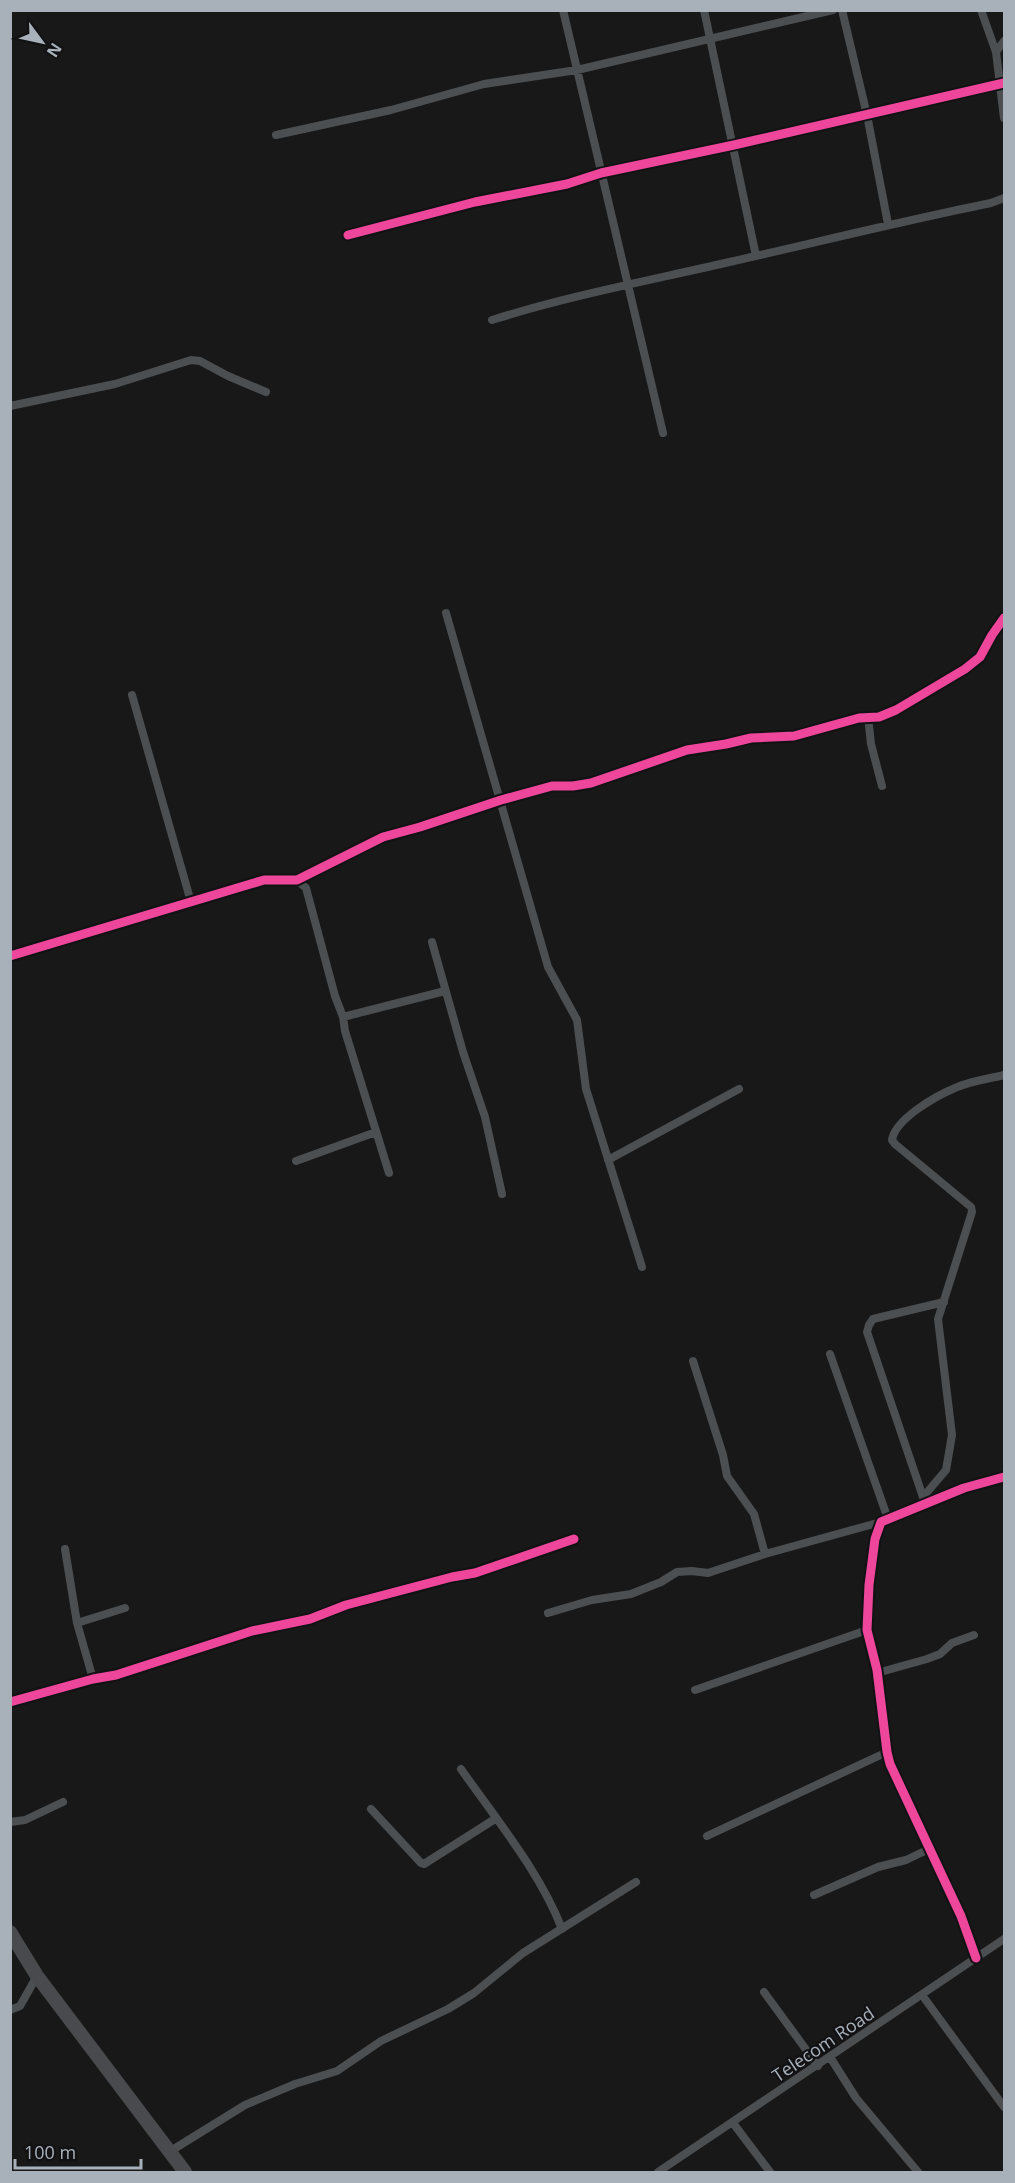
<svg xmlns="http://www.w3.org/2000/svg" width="1015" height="2183" viewBox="0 0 1015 2183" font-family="'Open Sans',sans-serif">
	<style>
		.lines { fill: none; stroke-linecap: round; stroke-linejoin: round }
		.street { stroke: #4c4f51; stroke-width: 8 }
		.highway { stroke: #494a4d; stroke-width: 14 }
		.cycleway-casing { stroke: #121214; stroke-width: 13 }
		.cycleway { stroke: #ed469a; stroke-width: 9 }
		.labels { text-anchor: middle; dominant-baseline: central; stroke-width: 4.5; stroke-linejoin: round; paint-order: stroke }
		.street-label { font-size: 18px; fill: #a8b1ba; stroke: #121214 }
	</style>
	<rect width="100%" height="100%" fill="#181818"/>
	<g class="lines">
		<!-- street -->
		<path class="street" d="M 563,10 L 663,433
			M 704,10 L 756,256
			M 842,10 L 867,115 L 888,224
			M 981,10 L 996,52 L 1004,118
			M 996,52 L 1004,41
			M 276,135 L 391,110 L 484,84 L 577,70 L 833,10
			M 348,235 L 475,202 L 567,184 L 601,173 L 734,145 L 1004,83
			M 492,320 C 568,296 647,281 725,263 C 814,243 902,221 991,203 L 1004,198
			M 10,406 L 115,384 L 191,360 L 200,361 L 228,376 L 266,392
			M 446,613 L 548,967 L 577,1020 L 586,1089 L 642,1267
			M 132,695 L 191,902
			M 868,717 L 871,744 L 882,786
			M 297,880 L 306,888 L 335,996 L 343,1017 L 445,991
			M 432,942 L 463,1052 L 485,1117 L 502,1194
			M 10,956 L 264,880 L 297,880 L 383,837 L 420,827 L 501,800 L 552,786 L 573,786 L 591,783 L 687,750 L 726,744 L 751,738 L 794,736 L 859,718 L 879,717 L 896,710 L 965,669 L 980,657 L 992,635 L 1004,618
			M 343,1017 L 345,1031 L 389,1173
			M 608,1160 L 739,1089
			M 296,1161 L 376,1132
			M 830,1354 L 888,1519
			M 693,1361 L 723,1455 L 727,1476 L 754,1514 L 765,1554 L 881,1522
			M 923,1497 L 946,1470 L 952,1435 L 938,1319 L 972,1212 L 971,1207 L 895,1144 L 892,1140 C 895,1119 936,1096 955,1088 C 970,1081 988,1079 1004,1075
			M 924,1500 L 867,1332 L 869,1325 L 873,1319 L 944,1302
			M 65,1549 L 77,1623 L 93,1679
			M 548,1613 L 592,1600 L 631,1594 L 661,1582 L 677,1572 L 692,1571 L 708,1573 L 765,1554
			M 77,1623 L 125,1608
			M 877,1673 L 927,1659 L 940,1654 L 952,1643 L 974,1635
			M 695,1690 L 867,1630
			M 10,1702 L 93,1679 L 116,1675 L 252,1631 L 310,1619 L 346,1605 L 452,1577 L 475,1573 L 574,1539
			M 461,1769 C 496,1819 540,1872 562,1929
			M 371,1809 L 421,1863 L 424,1864 L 495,1819
			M 10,1822 L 25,1820 L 63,1802
			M 707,1836 L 887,1752
			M 814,1895 L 878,1867 L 906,1860 L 929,1849
			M 976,1958 L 961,1916 L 890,1764 L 887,1752 L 877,1670 L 867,1630 L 869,1585 L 875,1539 L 881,1522 L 964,1488 L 1004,1477
			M 764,1992 L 818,2066
			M 922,1995 L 1004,2107
			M 10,2010 L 20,2006 L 37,1976
			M 830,2057 L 856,2098 L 918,2172
			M 733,2123 L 770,2172
			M 169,2152 L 245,2105 L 295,2084 L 337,2071 L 381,2041 L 448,2009 L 474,1993 L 523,1953 L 636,1882
			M 658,2172 L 1004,1939"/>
		<!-- highway -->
		<path class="highway" d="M 10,1932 L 37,1976 L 185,2172"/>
		<!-- cycleway casing -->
		<g class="cycleway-casing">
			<path id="cycleway" d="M 348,235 L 475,202 L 567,184 L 601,173 L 734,145 L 1004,83
				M 10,956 L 264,880 L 297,880 L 383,837 L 420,827 L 501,800 L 552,786 L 573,786 L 591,783 L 687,750 L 726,744 L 751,738 L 794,736 L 859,718 L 879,717 L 896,710 L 965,669 L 980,657 L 992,635 L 1004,618
				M 10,1702 L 93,1679 L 116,1675 L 252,1631 L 310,1619 L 346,1605 L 452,1577 L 475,1573 L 574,1539
				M 976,1958 L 961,1916 L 890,1764 L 887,1752 L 877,1670 L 867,1630 L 869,1585 L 875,1539 L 881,1522 L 964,1488 L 1004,1477"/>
		</g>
		<!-- cycleway -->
		<use href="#cycleway" class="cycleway"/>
	</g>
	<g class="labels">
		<!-- street labels -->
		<g class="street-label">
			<text transform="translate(823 2044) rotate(-34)">Telecom Road</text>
		</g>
	</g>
	<!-- border -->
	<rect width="1015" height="2183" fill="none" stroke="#a8b1ba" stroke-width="24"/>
	<!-- north arrow -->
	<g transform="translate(42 42) rotate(123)" stroke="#121214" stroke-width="4.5" paint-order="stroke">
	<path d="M0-4.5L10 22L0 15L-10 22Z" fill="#a8b1ba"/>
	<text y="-9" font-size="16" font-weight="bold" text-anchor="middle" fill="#a8b1ba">N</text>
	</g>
	<!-- scale -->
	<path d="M15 2159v9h126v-9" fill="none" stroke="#a8b1ba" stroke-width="3"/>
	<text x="24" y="2159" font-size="18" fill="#a8b1ba" stroke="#121214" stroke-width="4.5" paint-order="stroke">100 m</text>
</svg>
